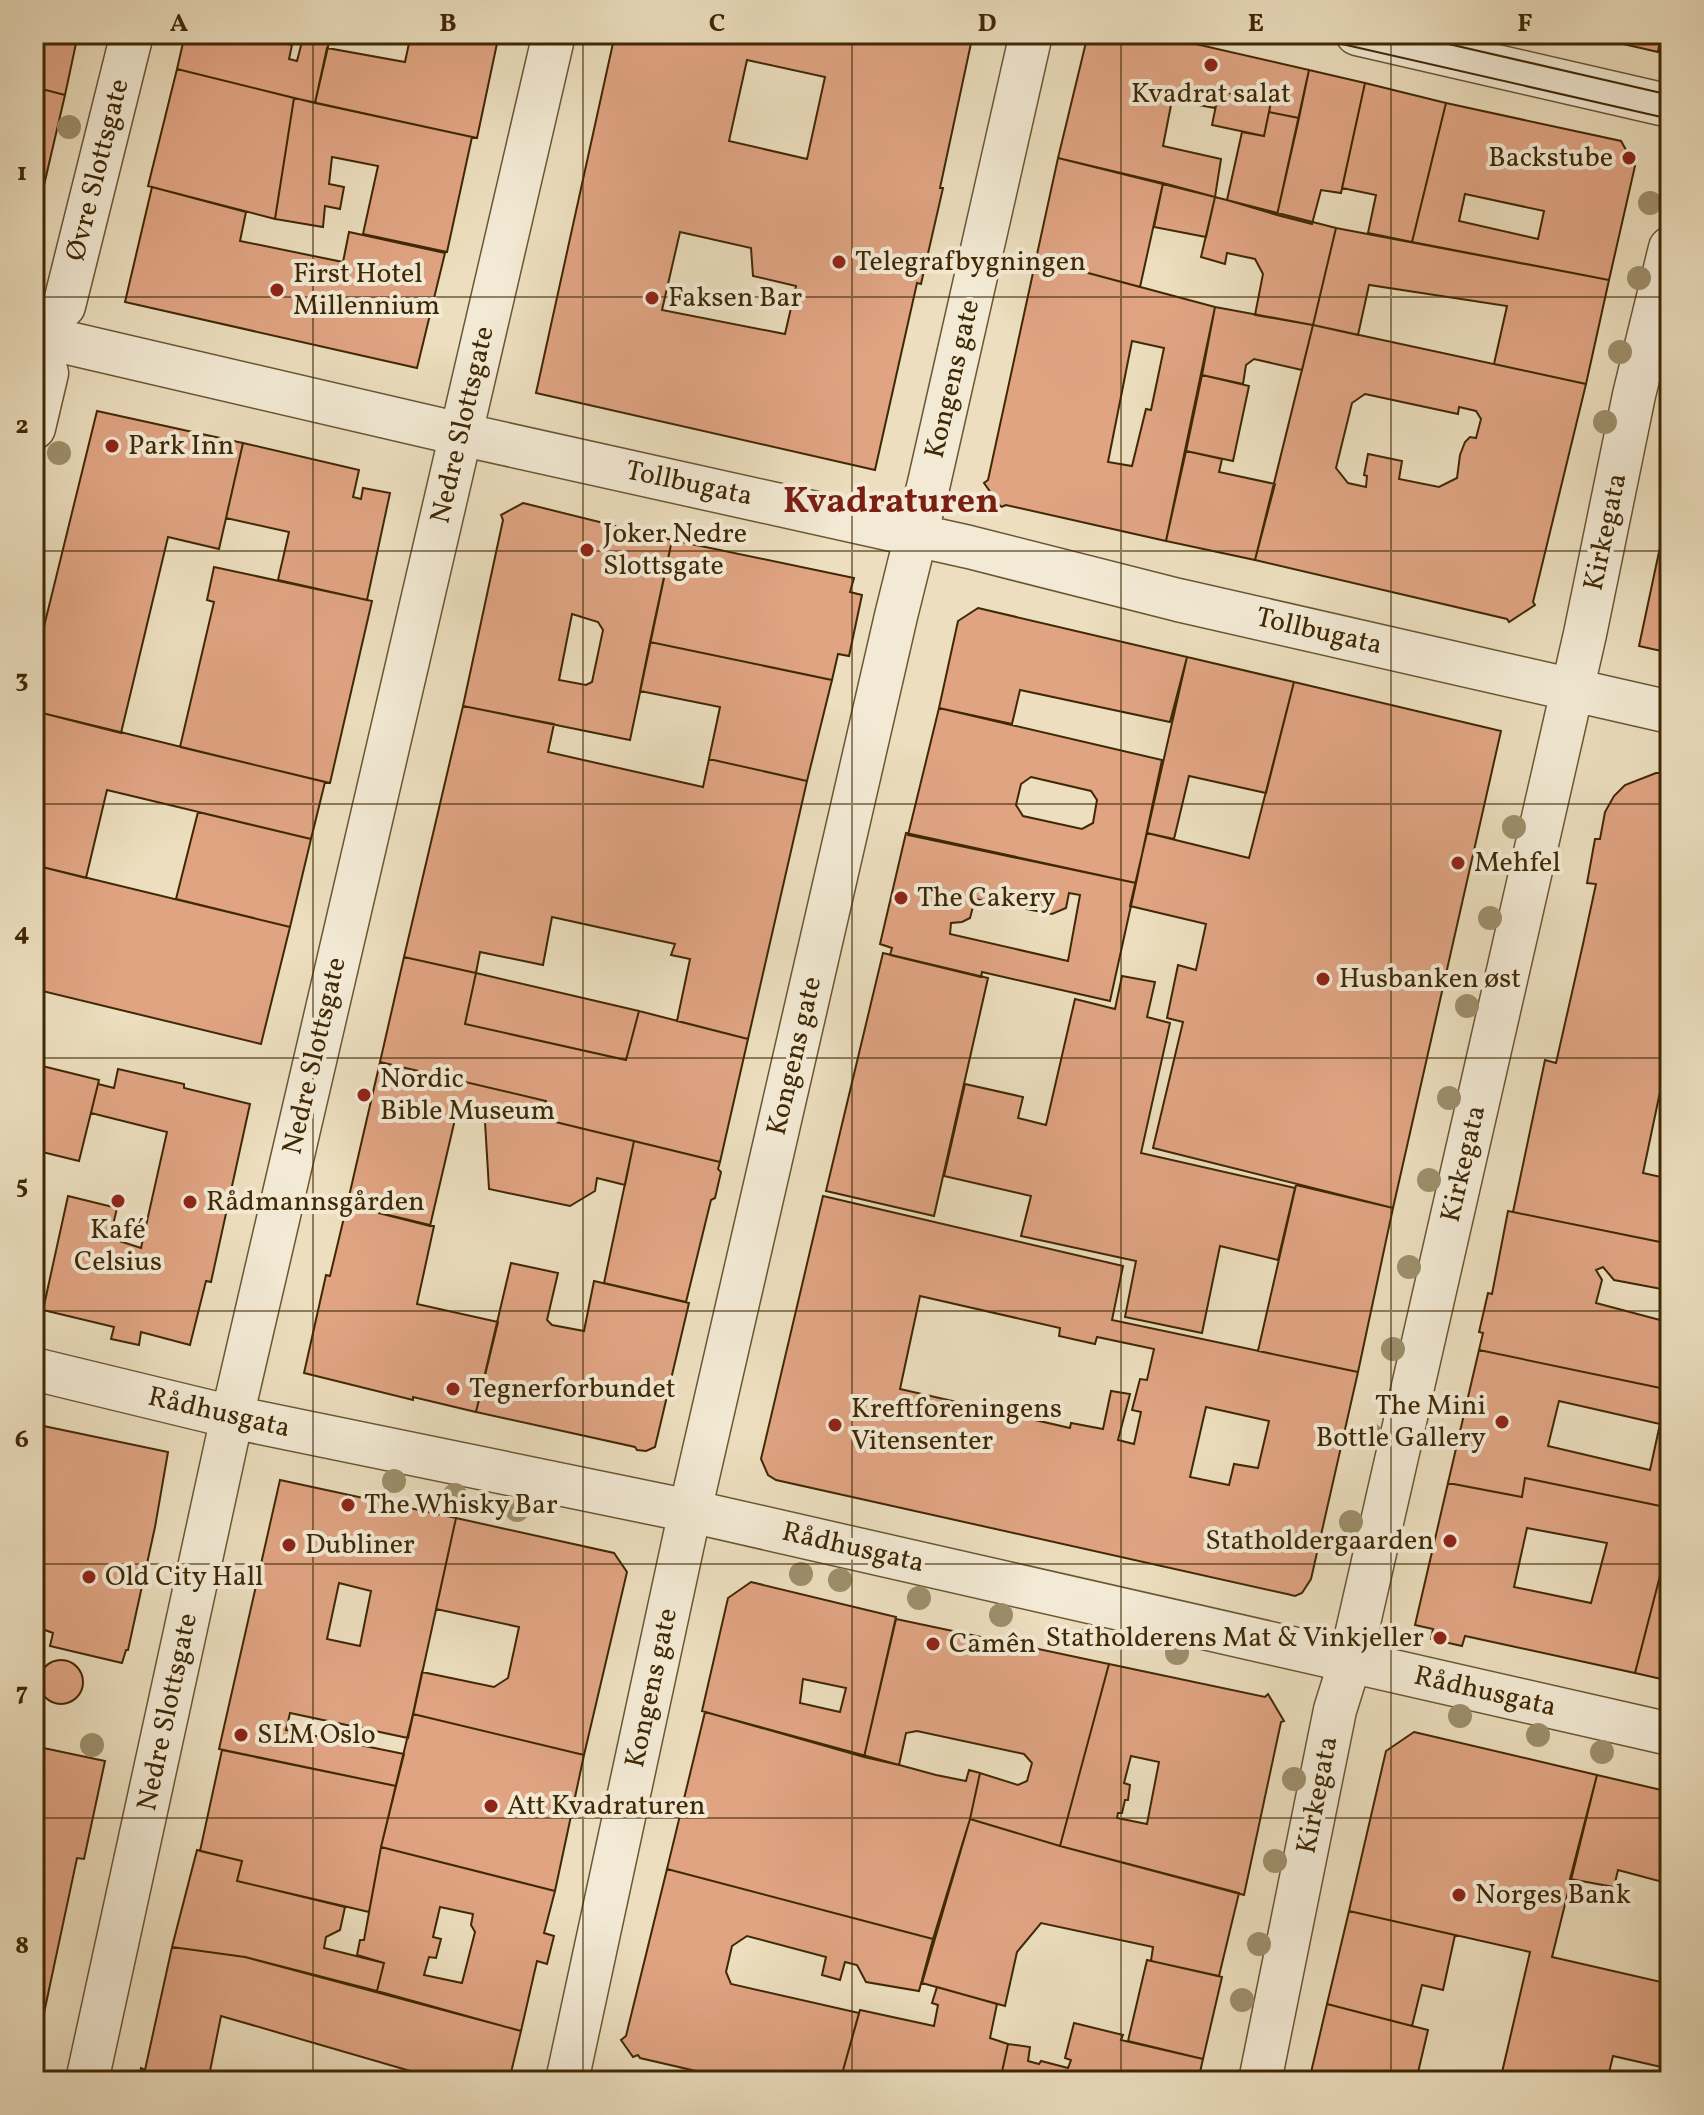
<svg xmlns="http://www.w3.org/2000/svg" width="1704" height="2115" viewBox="0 0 1704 2115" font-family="Vollkorn,serif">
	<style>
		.building { fill: #e0a483; stroke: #3f2804; stroke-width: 2; fill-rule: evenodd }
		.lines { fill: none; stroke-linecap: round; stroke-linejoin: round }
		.street-casing { stroke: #6a5632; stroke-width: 45 }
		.street { stroke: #f3ead5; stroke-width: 42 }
		.tram { stroke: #3f2804; stroke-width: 2 }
		.tree { fill: #9d8f6c }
		.grid { fill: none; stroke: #3f2804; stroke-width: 2; stroke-opacity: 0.55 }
		.poi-dot { fill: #8f2418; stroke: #f3ead5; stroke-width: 3 }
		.labels { text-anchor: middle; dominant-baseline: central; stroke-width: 8; stroke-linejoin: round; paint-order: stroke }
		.poi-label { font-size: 28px; fill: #3f2804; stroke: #f3ead5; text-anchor: start }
		.street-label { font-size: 28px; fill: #3f2804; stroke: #f3ead5 }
		.district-label { font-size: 36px; font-weight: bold; fill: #7a1f14; stroke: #f3ead5 }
		.neatline { fill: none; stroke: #3f2804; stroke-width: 3 }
		.grid-label { font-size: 26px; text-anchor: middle; font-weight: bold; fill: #3f2804 }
	</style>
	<rect width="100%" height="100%" fill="#ecdebe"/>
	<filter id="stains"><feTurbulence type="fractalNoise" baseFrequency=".0025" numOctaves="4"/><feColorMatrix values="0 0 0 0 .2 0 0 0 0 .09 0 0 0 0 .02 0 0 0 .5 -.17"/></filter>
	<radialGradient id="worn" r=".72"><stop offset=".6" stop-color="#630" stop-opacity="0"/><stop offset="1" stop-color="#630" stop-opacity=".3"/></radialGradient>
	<!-- building -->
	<path class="building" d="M 34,34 L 78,34 L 65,95 L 34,87 Z
		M 185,34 L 280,34 L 278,42 L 292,45 L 289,59 L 297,61 L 304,34 L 331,34 L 315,103 L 177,69 Z
		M 411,34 L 499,34 L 477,138 L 315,103 L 327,48 L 405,62 Z
		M 615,34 L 973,34 L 940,188 L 943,188 L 921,284 L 917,283 L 875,470 L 536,393 ZM 747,60 L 825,77 L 807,159 L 729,141 ZM 680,232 L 751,248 L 753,276 L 796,286 L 785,334 L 662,310 Z
		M 1088,34 L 1152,34 L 1309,70 L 1299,118 L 1269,112 L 1271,102 L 1219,91 L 1215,108 L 1172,100 L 1163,146 L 1221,159 L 1215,197 L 1058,158 Z
		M 1580,34 L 1661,34 L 1658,52 Z
		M 177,69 L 294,98 L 275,219 L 148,186 Z
		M 1309,70 L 1365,83 L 1341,193 L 1321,190 L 1312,224 L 1277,215 Z
		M 1365,83 L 1446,103 L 1412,242 L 1368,233 L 1376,195 L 1342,188 Z
		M 34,87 L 65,95 L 34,228 Z
		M 1219,91 L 1271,102 L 1264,136 L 1212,125 Z
		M 294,98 L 472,137 L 447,252 L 363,234 L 378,166 L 332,157 L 329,184 L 344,187 L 340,209 L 325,206 L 323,227 L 275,219 Z
		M 1446,103 L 1621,141 L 1635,166 L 1609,280 L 1412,242 ZM 1465,194 L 1544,211 L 1538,239 L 1459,221 Z
		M 1269,112 L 1299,118 L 1277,215 L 1227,200 L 1242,132 L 1264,136 Z
		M 1058,158 L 1163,183 L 1140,287 L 1036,259 Z
		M 1163,183 L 1215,197 L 1206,237 L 1154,227 Z
		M 152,187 L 246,212 L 240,241 L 343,262 L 349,232 L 445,253 L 417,368 L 125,302 Z
		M 1215,197 L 1336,228 L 1313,325 L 1255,315 L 1263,274 L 1255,259 L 1227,253 L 1225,264 L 1201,257 Z
		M 1336,228 L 1609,280 L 1586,384 L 1494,364 L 1507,306 L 1369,285 L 1358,335 L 1313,325 Z
		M 1036,259 L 1215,307 L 1166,541 L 1006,505 L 1001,507 L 984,483 L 988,480 ZM 1132,341 L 1164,348 L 1151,410 L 1146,409 L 1132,466 L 1108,462 Z
		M 1215,307 L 1313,325 L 1302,370 L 1254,359 L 1246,365 L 1243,384 L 1202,375 Z
		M 1313,325 L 1586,384 L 1533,602 L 1535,605 L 1509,622 L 1507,619 L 1255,560 ZM 1365,394 L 1458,414 L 1459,407 L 1476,411 L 1481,419 L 1476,438 L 1470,437 L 1465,442 L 1460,455 L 1457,478 L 1439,487 L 1399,479 L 1402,461 L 1368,454 L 1364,475 L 1367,476 L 1366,487 L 1348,483 L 1336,468 L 1352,403 Z
		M 1202,375 L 1249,386 L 1233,461 L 1186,451 Z
		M 97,411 L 243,443 L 219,549 L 168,537 L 121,733 L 34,711 L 34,667 Z
		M 243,443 L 359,470 L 353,497 L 361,499 L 363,488 L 390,493 L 367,600 L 278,580 L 289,532 L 226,518 Z
		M 1186,451 L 1222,459 L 1219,472 L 1275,484 L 1255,560 L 1166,541 Z
		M 523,503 L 672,540 L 630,740 L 463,706 L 503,520 L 501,515 ZM 572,614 L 598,622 L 603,630 L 592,682 L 586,685 L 559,680 Z
		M 1666,519 L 1670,520 L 1670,653 L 1639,646 Z
		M 672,540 L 854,578 L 850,592 L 862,595 L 849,656 L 838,654 L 832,680 L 650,642 Z
		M 214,567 L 372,601 L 330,783 L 180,747 L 214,602 L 207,600 Z
		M 978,608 L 1187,657 L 1170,722 L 1020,690 L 1012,724 L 939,708 L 958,621 Z
		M 650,642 L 832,680 L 807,781 L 709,759 L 720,707 L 640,691 Z
		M 1187,657 L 1294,682 L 1266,793 L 1189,776 L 1174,839 L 1147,833 Z
		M 1294,682 L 1501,731 L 1393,1208 L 1153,1148 L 1183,1022 L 1167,1018 L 1178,965 L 1196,970 L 1206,924 L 1130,906 L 1147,833 L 1249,858 Z
		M 463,706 L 554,724 L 548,752 L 703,787 L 709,759 L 807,781 L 748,1039 L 677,1021 L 690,959 L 671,955 L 675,944 L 552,917 L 543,965 L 480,952 L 476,973 L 404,957 Z
		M 939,708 L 1162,760 L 1136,883 L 908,835 ZM 1031,777 L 1091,791 L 1097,800 L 1093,823 L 1082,829 L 1023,816 L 1016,805 L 1021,784 Z
		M 34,711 L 325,782 L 311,839 L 107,790 L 86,878 L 34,865 Z
		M 1656,773 L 1670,773 L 1670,1094 L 1660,1092 L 1643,1173 L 1670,1179 L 1670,1244 L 1513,1212 L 1545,1060 L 1556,1063 L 1583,944 L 1596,884 L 1587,883 L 1595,839 L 1600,839 L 1605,812 L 1614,796 L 1625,785 Z
		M 198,812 L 311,839 L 290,927 L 176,899 Z
		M 906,833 L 1136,883 L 1110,1001 L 982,972 L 981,977 L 890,955 L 892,948 L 880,944 ZM 1069,893 L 1080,895 L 1068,961 L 950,934 L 951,923 L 962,922 L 970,918 L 975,899 L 1052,914 L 1066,908 Z
		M 34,865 L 290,927 L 261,1044 L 34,989 Z
		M 883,953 L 988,978 L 934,1216 L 826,1191 Z
		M 404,957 L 476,973 L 465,1024 L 626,1060 L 639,1011 L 748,1039 L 720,1162 L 543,1119 L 546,1101 L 380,1062 Z
		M 476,973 L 639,1011 L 626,1060 L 465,1024 Z
		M 1122,976 L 1155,982 L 1147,1017 L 1170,1023 L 1141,1153 L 1295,1188 L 1278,1260 L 1220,1246 L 1202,1333 L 1125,1317 L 1136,1261 L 1021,1236 L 1031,1196 L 944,1176 L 965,1084 L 1023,1097 L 1018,1118 L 1046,1125 L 1075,999 L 1115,1009 Z
		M 380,1062 L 546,1101 L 543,1119 L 634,1141 L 625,1185 L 597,1178 L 595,1191 L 570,1206 L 489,1189 L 485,1122 L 456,1115 L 430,1226 L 347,1205 Z
		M 34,1064 L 99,1080 L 79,1161 L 34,1150 Z
		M 118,1069 L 184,1084 L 184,1088 L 250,1104 L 211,1282 L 206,1281 L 190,1345 L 141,1332 L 139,1345 L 111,1339 L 114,1327 L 43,1310 L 68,1196 L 117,1208 L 110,1238 L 141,1248 L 167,1132 L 91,1113 L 98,1084 L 114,1088 Z
		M 634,1141 L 720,1162 L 718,1169 L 721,1172 L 715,1198 L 711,1200 L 686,1302 L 604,1283 Z
		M 1296,1185 L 1393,1208 L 1358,1372 L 1258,1351 Z
		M 823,1196 L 1123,1266 L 1112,1320 L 1358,1372 L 1311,1579 L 1302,1593 L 1295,1596 L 1287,1594 L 776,1480 L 768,1475 L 761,1459 ZM 920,1296 L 1060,1328 L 1059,1336 L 1095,1344 L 1097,1337 L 1154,1349 L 1147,1380 L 1140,1379 L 1132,1410 L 1141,1412 L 1134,1444 L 1118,1440 L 1130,1394 L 1111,1391 L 1103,1429 L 1071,1423 L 1070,1428 L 900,1389 ZM 1206,1407 L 1269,1421 L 1258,1468 L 1234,1464 L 1229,1485 L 1190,1477 Z
		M 347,1205 L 434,1226 L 417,1304 L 498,1322 L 476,1412 L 413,1397 L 413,1400 L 304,1373 L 326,1275 L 330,1276 Z
		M 1508,1211 L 1670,1244 L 1670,1390 L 1479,1350 L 1483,1333 L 1479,1332 L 1488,1293 L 1492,1294 ZM 1603,1267 L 1614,1280 L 1667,1290 L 1660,1320 L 1596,1303 L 1602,1280 L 1596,1270 Z
		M 511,1263 L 558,1273 L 547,1320 L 552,1325 L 584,1331 L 594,1281 L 689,1303 L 655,1447 L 646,1451 L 637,1450 L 635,1447 L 476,1412 Z
		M 1479,1350 L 1670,1390 L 1670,1508 L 1525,1478 L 1522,1497 L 1448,1483 ZM 1559,1401 L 1660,1424 L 1650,1470 L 1548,1446 Z
		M 34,1424 L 168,1452 L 155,1527 L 128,1650 L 126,1650 L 122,1663 L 50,1646 L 53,1633 L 34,1626 Z
		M 1525,1478 L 1670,1508 L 1670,1537 L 1635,1673 L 1465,1636 L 1462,1646 L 1431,1639 L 1433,1629 L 1415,1625 L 1448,1483 L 1522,1497 ZM 1527,1528 L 1607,1543 L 1591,1603 L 1514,1587 Z
		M 280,1480 L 456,1518 L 408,1738 L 290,1713 L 286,1730 L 404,1754 L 396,1786 L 219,1749 ZM 339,1583 L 371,1591 L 360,1646 L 327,1639 Z
		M 456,1518 L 614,1553 L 627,1572 L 584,1755 L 413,1714 L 422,1672 L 494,1687 L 508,1678 L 519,1627 L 436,1609 Z
		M 1670,1537 L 1670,1681 L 1635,1673 Z
		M 751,1582 L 896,1617 L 864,1757 L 702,1711 L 728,1598 ZM 803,1679 L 846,1688 L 840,1712 L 800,1703 Z
		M 896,1619 L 1109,1664 L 1060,1846 L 970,1819 L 980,1773 L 1018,1785 L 1027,1781 L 1032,1763 L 1024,1754 L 917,1731 L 906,1733 L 899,1765 L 864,1757 Z
		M39 1682a22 22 0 1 1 44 0a22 22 0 1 1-44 0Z
		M 1109,1664 L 1265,1697 L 1268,1694 L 1284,1721 L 1281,1722 L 1244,1895 L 1060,1846 ZM 1131,1756 L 1159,1762 L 1147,1824 L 1117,1818 L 1118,1813 L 1122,1813 L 1125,1800 L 1128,1800 L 1130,1785 L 1124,1783 Z
		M 705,1712 L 936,1775 L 966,1781 L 969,1770 L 980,1773 L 970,1819 L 933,1939 L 667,1869 Z
		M 413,1714 L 584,1755 L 555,1891 L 381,1847 Z
		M 1414,1732 L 1597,1775 L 1552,1957 L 1670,1984 L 1670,2069 L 1613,2056 L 1607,2081 L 1500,2081 L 1530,1952 L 1349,1911 L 1386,1751 Z
		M 34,1746 L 105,1761 L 84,1859 L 77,1858 L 34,2060 Z
		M 222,1750 L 396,1786 L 381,1847 L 369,1912 L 237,1881 L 242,1861 L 200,1851 Z
		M 1597,1775 L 1670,1792 L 1670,1884 L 1618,1870 L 1614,1887 L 1570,1879 Z
		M 970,1819 L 1060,1846 L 1239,1893 L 1219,1976 L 1151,1961 L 1153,1947 L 1041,1923 L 1017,1952 L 1005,2006 L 922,1983 Z
		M 381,1847 L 555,1891 L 544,1933 L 554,1936 L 547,1964 L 537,1961 L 521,2031 L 377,1991 L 384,1963 L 357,1955 L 360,1940 L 364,1940 ZM 440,1907 L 473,1914 L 471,1925 L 475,1932 L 462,1983 L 424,1975 L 429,1957 L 436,1958 L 441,1939 L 433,1937 Z
		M 197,1850 L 242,1861 L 237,1881 L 345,1907 L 340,1930 L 326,1937 L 324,1948 L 384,1963 L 377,1991 L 245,1957 L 172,1947 Z
		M 667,1869 L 933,1939 L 919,1991 L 866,1982 L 857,1965 L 845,1962 L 840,1980 L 822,1975 L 826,1957 L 747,1936 L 732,1946 L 726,1972 L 731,1984 L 859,2013 L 840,2081 L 739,2081 L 640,2058 L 638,2055 L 633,2057 L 621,2040 L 626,2036 Z
		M 1349,1911 L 1455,1935 L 1443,1990 L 1422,1985 L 1412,2026 L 1327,2004 Z
		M 172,1947 L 245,1957 L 521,2031 L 509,2081 L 438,2081 L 438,2079 L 221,2016 L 208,2081 L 138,2081 L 141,2068 L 145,2070 Z
		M 1147,1960 L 1222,1977 L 1203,2059 L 1128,2041 Z
		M 937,1987 L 997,2004 L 990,2038 L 1008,2044 L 1000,2081 L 840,2081 L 860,2010 L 934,2026 L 938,2005 L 932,2003 Z
		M 1327,2004 L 1428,2030 L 1416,2081 L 1309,2081 Z
		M 1074,2023 L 1123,2035 L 1121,2040 L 1203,2059 L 1198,2081 L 1000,2081 L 1008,2044 L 1030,2047 L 1028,2061 L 1039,2064 L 1041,2061 L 1068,2068 L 1071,2060 L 1065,2058 Z"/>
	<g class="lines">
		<!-- street casing -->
		<g class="street-casing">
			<path id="street" d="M 1357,34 L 1670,106
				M 64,306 L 132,34
				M 34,335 L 460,434 L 969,547 L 1178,600 L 1670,712
				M 34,428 L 47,373
				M 34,1369 L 232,1417 L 690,1511 L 1670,1734
				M 87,2081 L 232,1417 L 554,34
				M 567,2081 L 690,1511 L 896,616 L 929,483 L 1031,34
				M 1260,2081 L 1335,1710 L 1350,1662 L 1585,634 L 1634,395 L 1670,248"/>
		</g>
		<!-- street -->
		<use href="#street" class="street"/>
		<!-- tram -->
		<path class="tram" d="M 1298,34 L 1670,119
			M 1405,34 L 1670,95"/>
	</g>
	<!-- trees -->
	<g class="tree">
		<circle cx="69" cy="127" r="12"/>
		<circle cx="1650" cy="203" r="12"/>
		<circle cx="1639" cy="278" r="12"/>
		<circle cx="1620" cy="352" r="12"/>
		<circle cx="1605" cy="422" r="12"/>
		<circle cx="59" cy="453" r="12"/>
		<circle cx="1514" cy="827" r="12"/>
		<circle cx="1490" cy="918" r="12"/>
		<circle cx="1467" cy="1006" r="12"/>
		<circle cx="1449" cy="1098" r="12"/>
		<circle cx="1429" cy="1180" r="12"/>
		<circle cx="1409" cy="1267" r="12"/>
		<circle cx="1393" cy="1349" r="12"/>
		<circle cx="1371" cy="1435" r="12"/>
		<circle cx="394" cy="1481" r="12"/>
		<circle cx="455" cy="1495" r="12"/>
		<circle cx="517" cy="1510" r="12"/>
		<circle cx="1351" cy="1522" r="12"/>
		<circle cx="801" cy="1574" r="12"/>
		<circle cx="840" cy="1580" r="12"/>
		<circle cx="919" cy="1598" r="12"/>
		<circle cx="1001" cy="1615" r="12"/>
		<circle cx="1091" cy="1637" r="12"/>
		<circle cx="1177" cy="1653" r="12"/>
		<circle cx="1460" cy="1716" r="12"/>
		<circle cx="1538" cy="1735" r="12"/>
		<circle cx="92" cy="1745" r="12"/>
		<circle cx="1602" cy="1752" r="12"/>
		<circle cx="1294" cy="1779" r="12"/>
		<circle cx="1275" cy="1861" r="12"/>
		<circle cx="1259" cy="1944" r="12"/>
		<circle cx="1242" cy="2000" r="12"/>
	</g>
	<!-- grid -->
	<path class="grid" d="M 313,34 L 313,2081M 583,34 L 583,2081M 852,34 L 852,2081M 1121,34 L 1121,2081M 1391,34 L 1391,2081M 34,297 L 1670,297M 34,551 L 1670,551M 34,804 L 1670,804M 34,1058 L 1670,1058M 34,1311 L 1670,1311M 34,1564 L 1670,1564M 34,1818 L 1670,1818"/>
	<!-- markers -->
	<g class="poi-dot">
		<circle cx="1211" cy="65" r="8"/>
		<circle cx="1629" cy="158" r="8"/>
		<circle cx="839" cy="262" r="8"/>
		<circle cx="277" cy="290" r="8"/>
		<circle cx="652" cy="298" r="8"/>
		<circle cx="112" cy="446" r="8"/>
		<circle cx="587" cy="550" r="8"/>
		<circle cx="1458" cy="863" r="8"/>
		<circle cx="901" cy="898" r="8"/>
		<circle cx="1323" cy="979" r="8"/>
		<circle cx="364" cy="1095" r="8"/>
		<circle cx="118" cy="1201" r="8"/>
		<circle cx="190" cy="1202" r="8"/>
		<circle cx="453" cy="1389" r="8"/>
		<circle cx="1502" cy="1422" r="8"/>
		<circle cx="835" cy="1425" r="8"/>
		<circle cx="348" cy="1505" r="8"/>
		<circle cx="1450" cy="1541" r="8"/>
		<circle cx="289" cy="1545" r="8"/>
		<circle cx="89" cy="1577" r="8"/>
		<circle cx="1440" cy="1638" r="8"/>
		<circle cx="933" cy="1644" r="8"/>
		<circle cx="241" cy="1735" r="8"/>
		<circle cx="491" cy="1806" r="8"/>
		<circle cx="1459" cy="1895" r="8"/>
	</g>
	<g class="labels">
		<!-- poi labels -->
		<g class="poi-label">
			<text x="1211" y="94" text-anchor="middle">Kvadrat salat</text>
			<text x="1613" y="158" text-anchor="end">Backstube</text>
			<text x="855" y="262">Telegrafbygningen</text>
			<text x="293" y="274">First Hotel<tspan x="293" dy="32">Millennium</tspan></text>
			<text x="668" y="298">Faksen Bar</text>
			<text x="128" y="446">Park Inn</text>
			<text x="603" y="534">Joker Nedre<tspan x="603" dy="32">Slottsgate</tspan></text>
			<text x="1474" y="863">Mehfel</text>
			<text x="917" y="898">The Cakery</text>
			<text x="1339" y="979">Husbanken øst</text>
			<text x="380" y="1079">Nordic<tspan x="380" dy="32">Bible Museum</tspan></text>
			<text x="206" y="1202">Rådmannsgården</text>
			<text x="118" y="1230" text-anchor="middle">Kafé<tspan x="118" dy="32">Celsius</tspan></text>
			<text x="469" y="1389">Tegnerforbundet</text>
			<text x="1486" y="1406" text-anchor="end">The Mini<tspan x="1486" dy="32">Bottle Gallery</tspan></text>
			<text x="851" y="1409">Kreftforeningens<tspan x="851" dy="32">Vitensenter</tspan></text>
			<text x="364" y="1505">The Whisky Bar</text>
			<text x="1434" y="1541" text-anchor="end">Statholdergaarden</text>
			<text x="305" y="1545">Dubliner</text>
			<text x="105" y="1577">Old City Hall</text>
			<text x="1424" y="1638" text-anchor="end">Statholderens Mat &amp; Vinkjeller</text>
			<text x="949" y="1644">Camên</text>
			<text x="257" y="1735">SLM Oslo</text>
			<text x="507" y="1806">Att Kvadraturen</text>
			<text x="1475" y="1895">Norges Bank</text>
		</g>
		<!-- street labels -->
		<g class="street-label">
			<text transform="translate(98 170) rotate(-76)">Øvre Slottsgate</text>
			<text transform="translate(953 379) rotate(-77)">Kongens gate</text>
			<text transform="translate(463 425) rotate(-77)">Nedre Slottsgate</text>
			<text transform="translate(689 484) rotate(12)">Tollbugata</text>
			<text transform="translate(1606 532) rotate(-78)">Kirkegata</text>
			<text transform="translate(1319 632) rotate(13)">Tollbugata</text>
			<text transform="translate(315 1056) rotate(-77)">Nedre Slottsgate</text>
			<text transform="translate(795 1056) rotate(-77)">Kongens gate</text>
			<text transform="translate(1464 1164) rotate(-77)">Kirkegata</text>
			<text transform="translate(219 1413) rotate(13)">Rådhusgata</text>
			<text transform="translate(853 1548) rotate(13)">Rådhusgata</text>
			<text transform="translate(652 1688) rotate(-78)">Kongens gate</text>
			<text transform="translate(1485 1692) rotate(13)">Rådhusgata</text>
			<text transform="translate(168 1712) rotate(-78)">Nedre Slottsgate</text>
			<text transform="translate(1318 1795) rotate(-79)">Kirkegata</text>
		</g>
		<!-- district labels -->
		<g class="district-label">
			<text x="891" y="503">Kvadraturen</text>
		</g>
	</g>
	<!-- margin -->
	<rect width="1704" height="2115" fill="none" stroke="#ecdebe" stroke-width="88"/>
	<rect x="44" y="44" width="1616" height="2027" class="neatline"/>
	<g class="grid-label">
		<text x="179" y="31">A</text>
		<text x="448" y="31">B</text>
		<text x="717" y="31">C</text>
		<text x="987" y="31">D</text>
		<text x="1256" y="31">E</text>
		<text x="1525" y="31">F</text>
		<text x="22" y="180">1</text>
		<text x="22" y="433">2</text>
		<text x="22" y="687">3</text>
		<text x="22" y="940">4</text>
		<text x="22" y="1193">5</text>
		<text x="22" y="1447">6</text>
		<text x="22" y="1700">7</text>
		<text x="22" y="1953">8</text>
	</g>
	<rect width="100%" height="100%" filter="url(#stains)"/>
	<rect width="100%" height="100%" fill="url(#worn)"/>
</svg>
